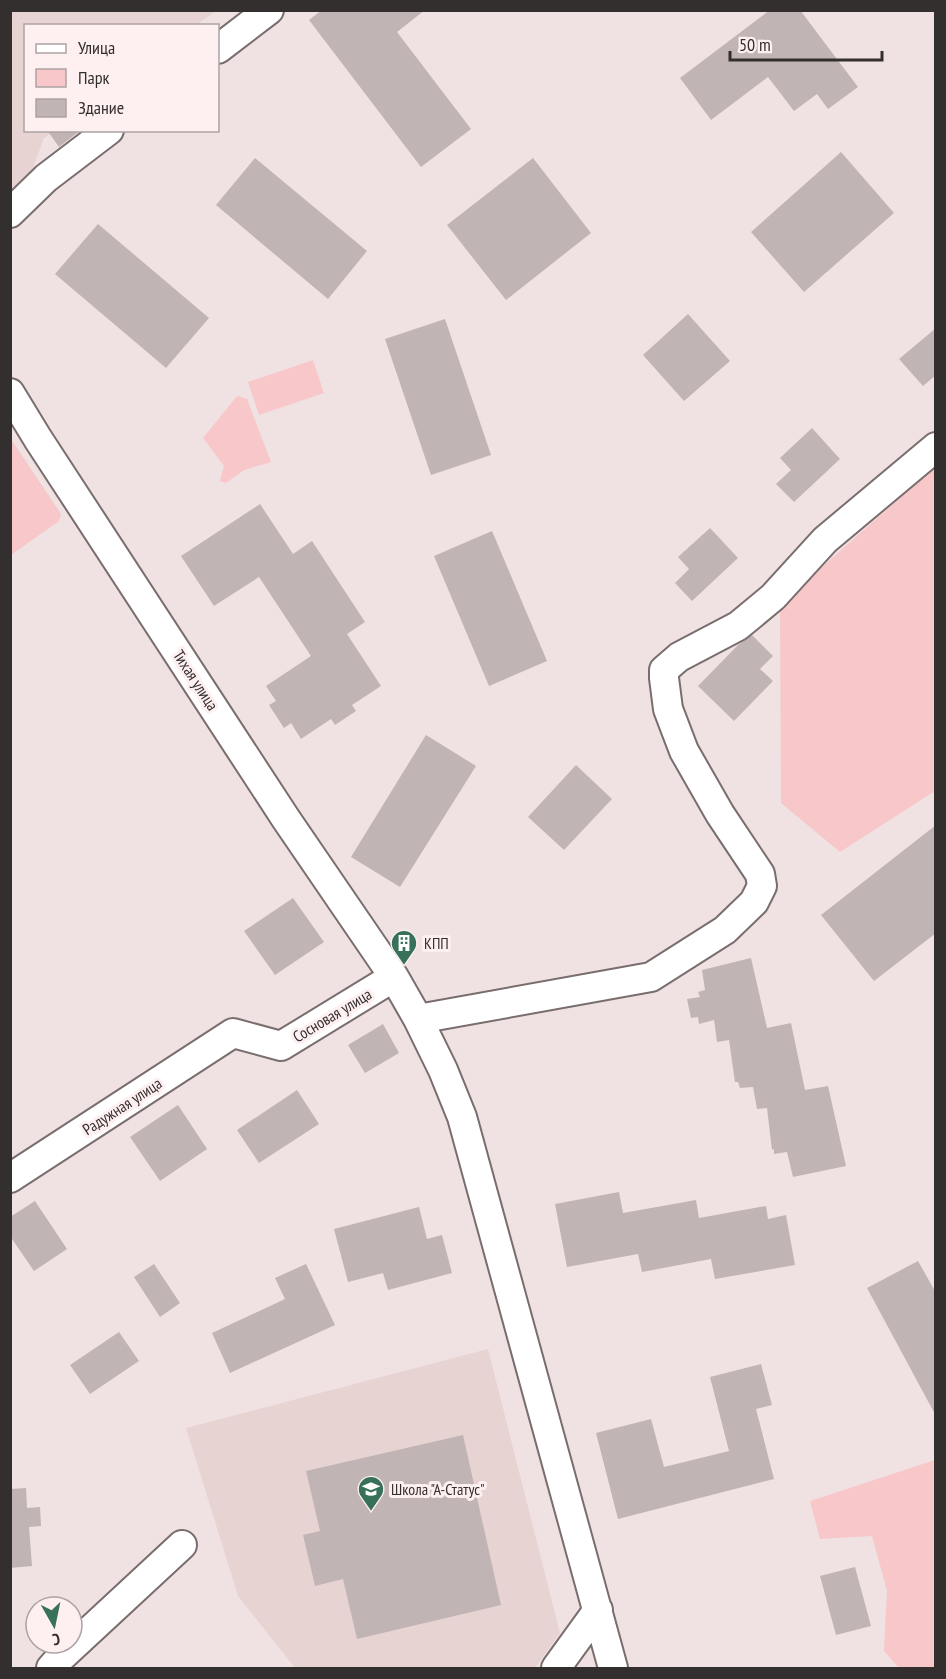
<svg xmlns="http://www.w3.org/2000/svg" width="946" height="1679" viewBox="0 0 946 1679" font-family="'PT Sans Narrow',sans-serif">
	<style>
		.built { fill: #e8d3d3 }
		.green { fill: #f8c7c9 }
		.building { fill: #c1b4b4 }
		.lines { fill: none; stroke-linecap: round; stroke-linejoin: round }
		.minor-casing { stroke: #796d6d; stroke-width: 32 }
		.minor { stroke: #fff; stroke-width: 28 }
		.labels { text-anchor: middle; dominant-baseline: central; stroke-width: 6; stroke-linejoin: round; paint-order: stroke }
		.street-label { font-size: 16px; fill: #342f2f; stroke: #fef0f0 }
		.poi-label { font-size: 16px; fill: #342f2f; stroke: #fef0f0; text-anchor: start }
	</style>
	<rect width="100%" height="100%" fill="#f0e2e3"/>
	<!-- built -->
	<path class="built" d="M 11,11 L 216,11 L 196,25 L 26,26 L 26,130 L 55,131 L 44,138 L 29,179 L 11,201 Z
		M 488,1349 L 560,1633 L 535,1668 L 295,1668 L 238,1596 L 186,1428 Z"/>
	<!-- green -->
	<path class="green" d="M 313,360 L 324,393 L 259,415 L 248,382 Z
		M 237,396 L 247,399 L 271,462 L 244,470 L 226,483 L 220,481 L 224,466 L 203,438 Z
		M 11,439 L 61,514 L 59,521 L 11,555 Z
		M 935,467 L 935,791 L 840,852 L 781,803 L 780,604 Z
		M 935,1460 L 935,1668 L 899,1668 L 884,1651 L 887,1591 L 872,1536 L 820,1539 L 810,1501 Z"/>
	<!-- building -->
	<path class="building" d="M 322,10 L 425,10 L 397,32 L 471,129 L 421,167 L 309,20 Z
		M 770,10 L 800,10 L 858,87 L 828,109 L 817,94 L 794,111 L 768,77 L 711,120 L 680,78 Z
		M 47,130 L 81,130 L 59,147 Z
		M 841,152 L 894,213 L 804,292 L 751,232 Z
		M 255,158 L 367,251 L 328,299 L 216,205 Z
		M 533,158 L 591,233 L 506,300 L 447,225 Z
		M 98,224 L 209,318 L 166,368 L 55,274 Z
		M 688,314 L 730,361 L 684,401 L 643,355 Z
		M 445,319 L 491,455 L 431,475 L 385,339 Z
		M 936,328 L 936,375 L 923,386 L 899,359 Z
		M 812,428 L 840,459 L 794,502 L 776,484 L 791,470 L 780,458 Z
		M 260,504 L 293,554 L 312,541 L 365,622 L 347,634 L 381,686 L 352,705 L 356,711 L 335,725 L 331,719 L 301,739 L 291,723 L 284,728 L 269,705 L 276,701 L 266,686 L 311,656 L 259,577 L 214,606 L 181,556 Z
		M 710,528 L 738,558 L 692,601 L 675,583 L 689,569 L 678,557 Z
		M 492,531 L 547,661 L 489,686 L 434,556 Z
		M 752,635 L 773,656 L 760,669 L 773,681 L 734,721 L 698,686 L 738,645 Z
		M 426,735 L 476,766 L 400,887 L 351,857 Z
		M 576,765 L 612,799 L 564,850 L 528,817 Z
		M 936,825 L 936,933 L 874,981 L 821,915 Z
		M 293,898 L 324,942 L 275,975 L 244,931 Z
		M 751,958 L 767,1028 L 791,1023 L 805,1090 L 828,1086 L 846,1166 L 793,1177 L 787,1152 L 774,1154 L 774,1149 L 772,1150 L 767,1108 L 757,1109 L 753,1087 L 740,1088 L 738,1082 L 735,1082 L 729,1040 L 717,1042 L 714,1020 L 699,1024 L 698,1017 L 691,1018 L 687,999 L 700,997 L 698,992 L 705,990 L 702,970 Z
		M 383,1024 L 399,1053 L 365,1073 L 348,1045 Z
		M 297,1090 L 319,1124 L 259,1163 L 237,1130 Z
		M 178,1105 L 207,1149 L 160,1181 L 130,1137 Z
		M 619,1192 L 623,1213 L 696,1200 L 699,1218 L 766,1206 L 768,1219 L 786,1215 L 795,1265 L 715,1279 L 711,1259 L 642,1272 L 638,1254 L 567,1267 L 555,1204 Z
		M 35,1201 L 67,1249 L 34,1271 L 10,1236 L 10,1217 Z
		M 419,1207 L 427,1239 L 442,1235 L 452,1273 L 388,1290 L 383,1273 L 348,1282 L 334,1229 Z
		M 918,1261 L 936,1293 L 936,1416 L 867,1288 Z
		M 154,1264 L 180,1303 L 160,1317 L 134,1277 Z
		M 306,1264 L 335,1325 L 230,1373 L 212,1333 L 285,1299 L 275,1278 Z
		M 119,1332 L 139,1361 L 90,1394 L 70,1365 Z
		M 761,1364 L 772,1405 L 756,1409 L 774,1479 L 618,1519 L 596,1433 L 651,1419 L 664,1467 L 729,1451 L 710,1377 Z
		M 463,1435 L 501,1605 L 357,1639 L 343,1579 L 315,1586 L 303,1535 L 320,1531 L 306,1471 Z
		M 26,1488 L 27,1508 L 40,1507 L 41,1526 L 29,1527 L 32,1566 L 10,1568 L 10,1489 Z
		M 855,1567 L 871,1626 L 836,1635 L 820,1576 Z"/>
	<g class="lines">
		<!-- minor casing -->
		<g class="minor-casing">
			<path id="minor" d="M 218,49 L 269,10
				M 10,213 L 46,178 L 109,130
				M 10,393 L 38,439 L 286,819 L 394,977 L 418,1019 L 443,1070 L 462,1117 L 613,1668
				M 418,1019 L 651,977 L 725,930 L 754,902 L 762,886 L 760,874 L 720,814 L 684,751 L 668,709 L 664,678 L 664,670 L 679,657 L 738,626 L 773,597 L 825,540 L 936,447
				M 10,1178 L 233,1033 L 281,1046 L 394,977
				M 51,1668 L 58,1660 L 182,1545
				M 556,1668 L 598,1610"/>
		</g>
		<!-- minor -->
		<use href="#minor" class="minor"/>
	</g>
	<!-- icons -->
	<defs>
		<g id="building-pin" transform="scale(1.35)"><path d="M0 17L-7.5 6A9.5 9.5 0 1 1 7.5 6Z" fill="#37715a" stroke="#fef0f0"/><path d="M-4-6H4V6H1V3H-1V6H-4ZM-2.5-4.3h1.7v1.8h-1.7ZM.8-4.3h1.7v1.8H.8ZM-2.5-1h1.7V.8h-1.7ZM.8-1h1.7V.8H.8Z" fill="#fff"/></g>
		<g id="school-pin" transform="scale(1.35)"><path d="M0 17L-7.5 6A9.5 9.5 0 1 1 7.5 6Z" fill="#37715a" stroke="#fef0f0"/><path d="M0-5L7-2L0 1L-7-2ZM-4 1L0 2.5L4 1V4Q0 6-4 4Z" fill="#fff"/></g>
	</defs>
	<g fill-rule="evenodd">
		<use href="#building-pin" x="404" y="943"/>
		<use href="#school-pin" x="371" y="1489"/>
	</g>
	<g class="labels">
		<!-- street labels -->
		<g class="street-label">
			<text transform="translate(196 680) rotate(57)">Тихая улица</text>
			<text transform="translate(332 1015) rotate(-31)">Сосновая улица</text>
			<text transform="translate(122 1106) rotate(-33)">Радужная улица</text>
		</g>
		<!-- poi labels -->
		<g class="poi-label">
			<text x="424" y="943">КПП</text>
			<text x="391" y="1489">Школа "А-Статус"</text>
		</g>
	</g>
	<!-- border -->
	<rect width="946" height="1679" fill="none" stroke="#342f2f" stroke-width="24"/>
	<!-- legend -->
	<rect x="24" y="24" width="195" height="108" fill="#fef0f0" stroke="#ada3a3" stroke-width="1.5"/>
	<rect x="36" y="44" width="30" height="9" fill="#ffffff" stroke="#ada3a3" stroke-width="1.5"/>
	<text x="78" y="54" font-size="18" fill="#342f2f">Улица</text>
	<rect x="36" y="69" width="30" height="18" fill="#f8c7c9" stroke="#ada3a3" stroke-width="1.5"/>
	<text x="78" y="84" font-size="18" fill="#342f2f">Парк</text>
	<rect x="36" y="99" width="30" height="18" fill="#c1b4b4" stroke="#ada3a3" stroke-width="1.5"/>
	<text x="78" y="114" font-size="18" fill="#342f2f">Здание</text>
	<!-- north arrow -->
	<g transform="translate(54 1625) rotate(171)"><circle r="28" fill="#fef0f0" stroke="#ada3a3" stroke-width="1.5"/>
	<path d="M0-4.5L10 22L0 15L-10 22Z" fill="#37715a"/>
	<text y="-9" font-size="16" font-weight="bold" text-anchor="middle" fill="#342f2f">С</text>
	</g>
	<!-- scale -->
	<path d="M730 51v9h152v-9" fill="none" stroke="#342f2f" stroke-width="3"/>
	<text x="739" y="51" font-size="18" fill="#342f2f" stroke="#fef0f0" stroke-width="4.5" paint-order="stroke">50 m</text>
</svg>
